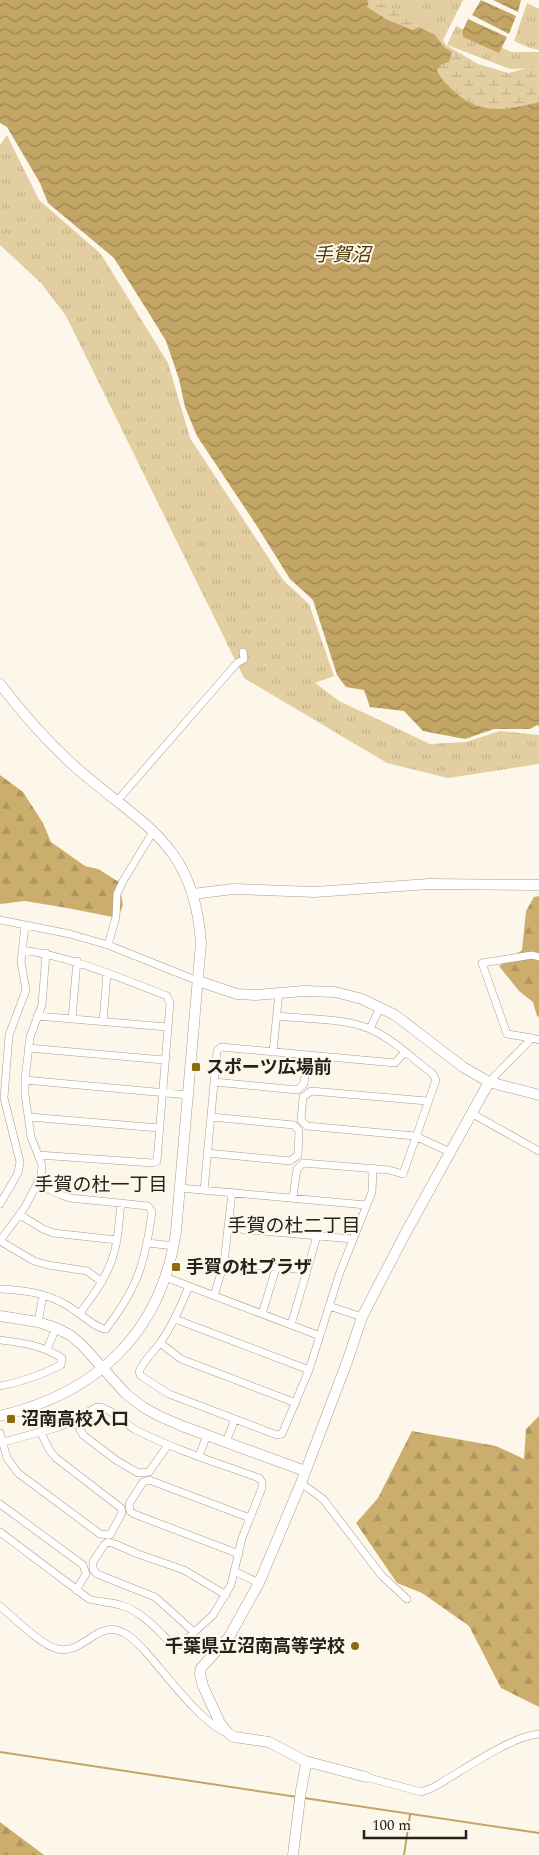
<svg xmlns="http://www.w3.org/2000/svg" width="539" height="1855" viewBox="0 0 539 1855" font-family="Spectral,'Noto Sans JP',serif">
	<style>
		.grass { fill: url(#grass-tufts) }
		.forest { fill: url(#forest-firs) }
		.wetland { fill: url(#wetland-marsh) }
		.water { fill: url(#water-waves) }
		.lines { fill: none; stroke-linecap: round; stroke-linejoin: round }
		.stream { stroke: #c3a565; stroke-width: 2 }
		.street-casing { stroke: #a79e8a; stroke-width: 8 }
		.secondary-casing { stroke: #a79e8a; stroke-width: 11 }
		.street { stroke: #fff; stroke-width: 7 }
		.secondary { stroke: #fff; stroke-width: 10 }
		.poi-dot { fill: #8c6b0d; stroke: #fdf7eb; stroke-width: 2 }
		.labels { text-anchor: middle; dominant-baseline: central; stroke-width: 4; stroke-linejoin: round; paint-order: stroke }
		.poi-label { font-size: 18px; font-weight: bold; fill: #25221a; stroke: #fdf7eb; text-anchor: start }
		.water-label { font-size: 19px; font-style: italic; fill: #4c3801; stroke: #fdf7eb }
		.neighbourhood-label { font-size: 19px; fill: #25221a; stroke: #fdf7eb }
	</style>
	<defs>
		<pattern id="grass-tufts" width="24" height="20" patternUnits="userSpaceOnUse" patternTransform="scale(1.25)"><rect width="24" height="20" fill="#e2cea1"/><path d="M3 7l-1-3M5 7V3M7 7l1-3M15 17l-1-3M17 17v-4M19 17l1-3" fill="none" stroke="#c2b18a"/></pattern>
		<pattern id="forest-firs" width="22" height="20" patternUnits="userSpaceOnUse" patternTransform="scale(1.25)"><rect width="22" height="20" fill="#cbae6d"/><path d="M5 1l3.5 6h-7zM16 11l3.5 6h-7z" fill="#ae955e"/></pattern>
		<pattern id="wetland-marsh" width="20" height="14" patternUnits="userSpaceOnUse" patternTransform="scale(1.25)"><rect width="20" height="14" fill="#e2cea1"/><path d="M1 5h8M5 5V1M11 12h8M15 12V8" fill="none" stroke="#c2b18a"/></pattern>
		<pattern id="water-waves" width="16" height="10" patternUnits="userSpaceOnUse" patternTransform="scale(1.25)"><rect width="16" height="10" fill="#c3a565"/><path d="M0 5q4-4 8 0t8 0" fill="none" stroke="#9e8652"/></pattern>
	</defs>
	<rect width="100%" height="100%" fill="#fdf7eb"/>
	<!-- grass -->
	<path class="grass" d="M 371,0 L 463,0 L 443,40 Z
		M 527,3 L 539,9 L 539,50 L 530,48 L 514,41 Z
		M 456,26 L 511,52 L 539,52 L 539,68 L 510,69 L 447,45 Z
		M 7,135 L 39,200 L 101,254 L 168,363 L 190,438 L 283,580 L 309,604 L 334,676 L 315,683 L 339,701 L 430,744 L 466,742 L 500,731 L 539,735 L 539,764 L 448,778 L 387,763 L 244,678 L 66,316 L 41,283 L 0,245 L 0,145 Z"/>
	<!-- forest -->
	<path class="forest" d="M 0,775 L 23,792 L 43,823 L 51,842 L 85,866 L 98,869 L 119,882 L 123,905 L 118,918 L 67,908 L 25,901 L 0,904 Z
		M 539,896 L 539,1017 L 537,1016 L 533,1002 L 519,991 L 499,966 L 522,950 L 526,911 L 534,897 Z
		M 539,1416 L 539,1707 L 501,1688 L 469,1626 L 422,1593 L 397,1583 L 356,1523 L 378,1498 L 412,1431 L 496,1446 L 524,1459 L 526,1429 Z
		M 0,1822 L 44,1855 L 0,1855 Z"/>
	<!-- wetland -->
	<path class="wetland" d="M 367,0 L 373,0 L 435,27 L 446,45 L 478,64 L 508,73 L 539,65 L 539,102 C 507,111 480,116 454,91 C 447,85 441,79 437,70 L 442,64 L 444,47 L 435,35 L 413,30 L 386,19 L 366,7 L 369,2 Z"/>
	<!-- water -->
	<path class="water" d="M 0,0 L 367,0 L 369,2 L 367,7 L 386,19 L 413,30 L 419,27 L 435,35 L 444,47 L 452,52 L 449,62 L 442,64 L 437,70 C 441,79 447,85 454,91 C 480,116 507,110 539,102 L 539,726 L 537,725 L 530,729 L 494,729 L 465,739 L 423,731 L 404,711 L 370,707 L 364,690 L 346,687 L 337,675 L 313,600 L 290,579 L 255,523 L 197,436 L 185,407 L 179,379 L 166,341 L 147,310 L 114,258 L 48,203 L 40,183 L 7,127 L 0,123 Z
		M 481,0 L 516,16 L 509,34 L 472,15 Z
		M 493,0 L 521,0 L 518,12 Z
		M 468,19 L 507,37 L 499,53 L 463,37 L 462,32 Z"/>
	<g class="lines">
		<!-- stream -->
		<path class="stream" d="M 0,1752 L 297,1797
			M 304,1798 L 539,1833
			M 404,1855 L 410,1815"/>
		<!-- street casing -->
		<g class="street-casing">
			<path id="street" d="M 117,801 L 237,663 L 244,659 L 243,652
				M 0,920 L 70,934 L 108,945 L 198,981
				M 108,945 L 116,917 L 117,894 L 123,881 L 154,830
				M 22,950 C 73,957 120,978 167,996 L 170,1003 L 157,1161 L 153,1163 L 38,1155
				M 37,1016 L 167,1027
				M 277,1016 C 304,1019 345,1018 370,1029 C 393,1039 413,1059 433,1074 L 436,1080 L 403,1174 L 389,1170 L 303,1163 L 297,1169 L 293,1197
				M 72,1019 L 77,961
				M 103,1022 L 107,973
				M 370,1029 L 380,1007
				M 532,1038 L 539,1040
				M 28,1048 L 164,1060
				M 273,1052 L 279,992
				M 25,1080 L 188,1095
				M 214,1082 L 297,1090 L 304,1084 L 307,1055
				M 489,1082 L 532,1038 L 507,1034 L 482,963 L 532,955 L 539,957
				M 427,1101 L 311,1091 L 303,1097 L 301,1120 L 307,1126 L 415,1136 L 450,1152
				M 471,1113 L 539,1151
				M 29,1117 L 159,1128
				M 207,1153 L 290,1161 L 298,1155 L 299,1131 L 294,1125 L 211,1117
				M 180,1188 L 366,1205
				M 204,1190 L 217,1051 L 221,1047 L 395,1063 L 405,1052
				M 0,1204 L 18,1173 L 20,1162 L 4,1098 L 9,1035 L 26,990 L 21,962 L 25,925
				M 20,1215 L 43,1229 L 53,1233 L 117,1240
				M 228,1228 L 352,1239
				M 0,1241 L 25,1207 L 41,1176 L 42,1165 L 31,1137 L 25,1094 L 25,1080 L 30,1037 L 42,1005 L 46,953
				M 0,1241 L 34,1261 L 48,1265 L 87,1271 L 102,1282
				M 148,1243 L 174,1246
				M 224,1263 L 307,1270
				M 165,1277 L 320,1336
				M 189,1286 C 181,1306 172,1326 160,1343 C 153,1353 143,1361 139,1372 L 141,1376 L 169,1394 L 277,1435 L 282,1434 L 309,1370 L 339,1275 L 372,1192 L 373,1168
				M 0,1289 C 21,1290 41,1292 61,1302 C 73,1307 97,1330 106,1329 C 138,1287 145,1263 152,1212 L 148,1206 L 70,1198 L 61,1195 L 37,1183
				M 214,1296 L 224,1263 L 232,1192
				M 329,1306 L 362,1317
				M 80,1313 C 94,1294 110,1273 115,1249 C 119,1234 119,1218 121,1203
				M 262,1314 L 276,1268
				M 175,1319 L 309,1370
				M 38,1322 L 43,1295
				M 291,1325 L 317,1236
				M 0,1340 C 24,1343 41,1345 62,1358 L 61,1365 C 41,1375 22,1382 0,1386
				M 160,1343 L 181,1359 L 296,1403
				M 47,1349 L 56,1328
				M 75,1420 L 83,1435 L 116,1460 L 138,1473 L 149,1472 L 168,1445
				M 0,1433 L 7,1458 L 18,1473 L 100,1534 L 110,1535 L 122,1513 L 121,1508 L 56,1458 L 50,1451 L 41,1433
				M 226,1442 L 235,1419
				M 0,1443 L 59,1427 L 97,1407 C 109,1406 124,1424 136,1430 C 175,1450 218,1463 259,1478 L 262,1482 L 262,1488 L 242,1538 L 231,1585 L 213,1615 L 180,1645 L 173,1645 C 157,1630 142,1611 120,1605 C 110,1602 99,1602 89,1599 L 0,1532
				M 199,1456 L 207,1435
				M 301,1483 L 323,1499 L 382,1576 L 407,1599
				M 0,1504 L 83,1565 L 86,1574 L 76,1590
				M 239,1554 L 134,1514 L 130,1511 L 129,1504 L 143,1482 L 149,1480 L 250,1518
				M 234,1571 L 259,1583
				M 0,1606 C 14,1618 42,1646 58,1649 C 83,1655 99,1618 124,1633 C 132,1637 138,1644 144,1650 C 165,1673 200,1722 227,1733
				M 194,1632 L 155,1597 L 97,1574 L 93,1569 L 93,1562 L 104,1545 L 108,1542 L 115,1544 L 138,1554 L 184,1570 L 226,1595
				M 366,1777 L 421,1792 L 432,1788 C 458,1774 510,1736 539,1734"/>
		</g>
		<!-- secondary casing -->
		<g class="secondary-casing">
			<path id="secondary" d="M 0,684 C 22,713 45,739 71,763 C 139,825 194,839 201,943 L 176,1232 C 161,1333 97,1393 0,1416
				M 193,894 L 233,889 L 315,892 L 429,884 L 539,885
				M 198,981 L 237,994 L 256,995 L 304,991 L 335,992 L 362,999 L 395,1015 L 463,1067 L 489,1082 L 539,1095
				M 0,1316 L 38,1322 L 56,1328 L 70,1335 L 82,1345 L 126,1394 L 143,1407 L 159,1416 L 182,1426 L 305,1471
				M 305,1761 L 366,1777
				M 293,1855 L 301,1790 L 306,1765 L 305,1761 L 269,1742 L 234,1737 L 228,1733 L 220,1723 L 203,1686 L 200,1674 L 201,1668 L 229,1637 L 259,1583 L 301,1483 L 347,1362 L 362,1317 L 405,1234 L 489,1082"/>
		</g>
		<!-- street -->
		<use href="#street" class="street"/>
		<!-- secondary -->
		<use href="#secondary" class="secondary"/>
	</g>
	<!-- markers -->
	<g class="poi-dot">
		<rect x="191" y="1062" width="10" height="10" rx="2.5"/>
		<rect x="171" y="1262" width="10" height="10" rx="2.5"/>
		<rect x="6" y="1414" width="10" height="10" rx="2.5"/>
		<circle cx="355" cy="1646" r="5"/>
	</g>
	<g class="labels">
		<!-- poi labels -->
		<g class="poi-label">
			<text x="206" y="1067">スポーツ広場前</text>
			<text x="186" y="1267">手賀の杜プラザ</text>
			<text x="21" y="1419">沼南高校入口</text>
			<text x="345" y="1646" text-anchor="end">千葉県立沼南高等学校</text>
		</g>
		<!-- water labels -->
		<g class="water-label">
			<text x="342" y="255">手賀沼</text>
		</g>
		<!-- neighbourhood labels -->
		<g class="neighbourhood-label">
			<text x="101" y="1185">手賀の杜一丁目</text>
			<text x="294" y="1226">手賀の杜二丁目</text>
		</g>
	</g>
	<!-- scale -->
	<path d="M364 1830v8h102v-8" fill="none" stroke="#25221a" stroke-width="2.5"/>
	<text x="372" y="1830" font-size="15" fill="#25221a" stroke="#fdf7eb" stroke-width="4" paint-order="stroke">100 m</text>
</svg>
